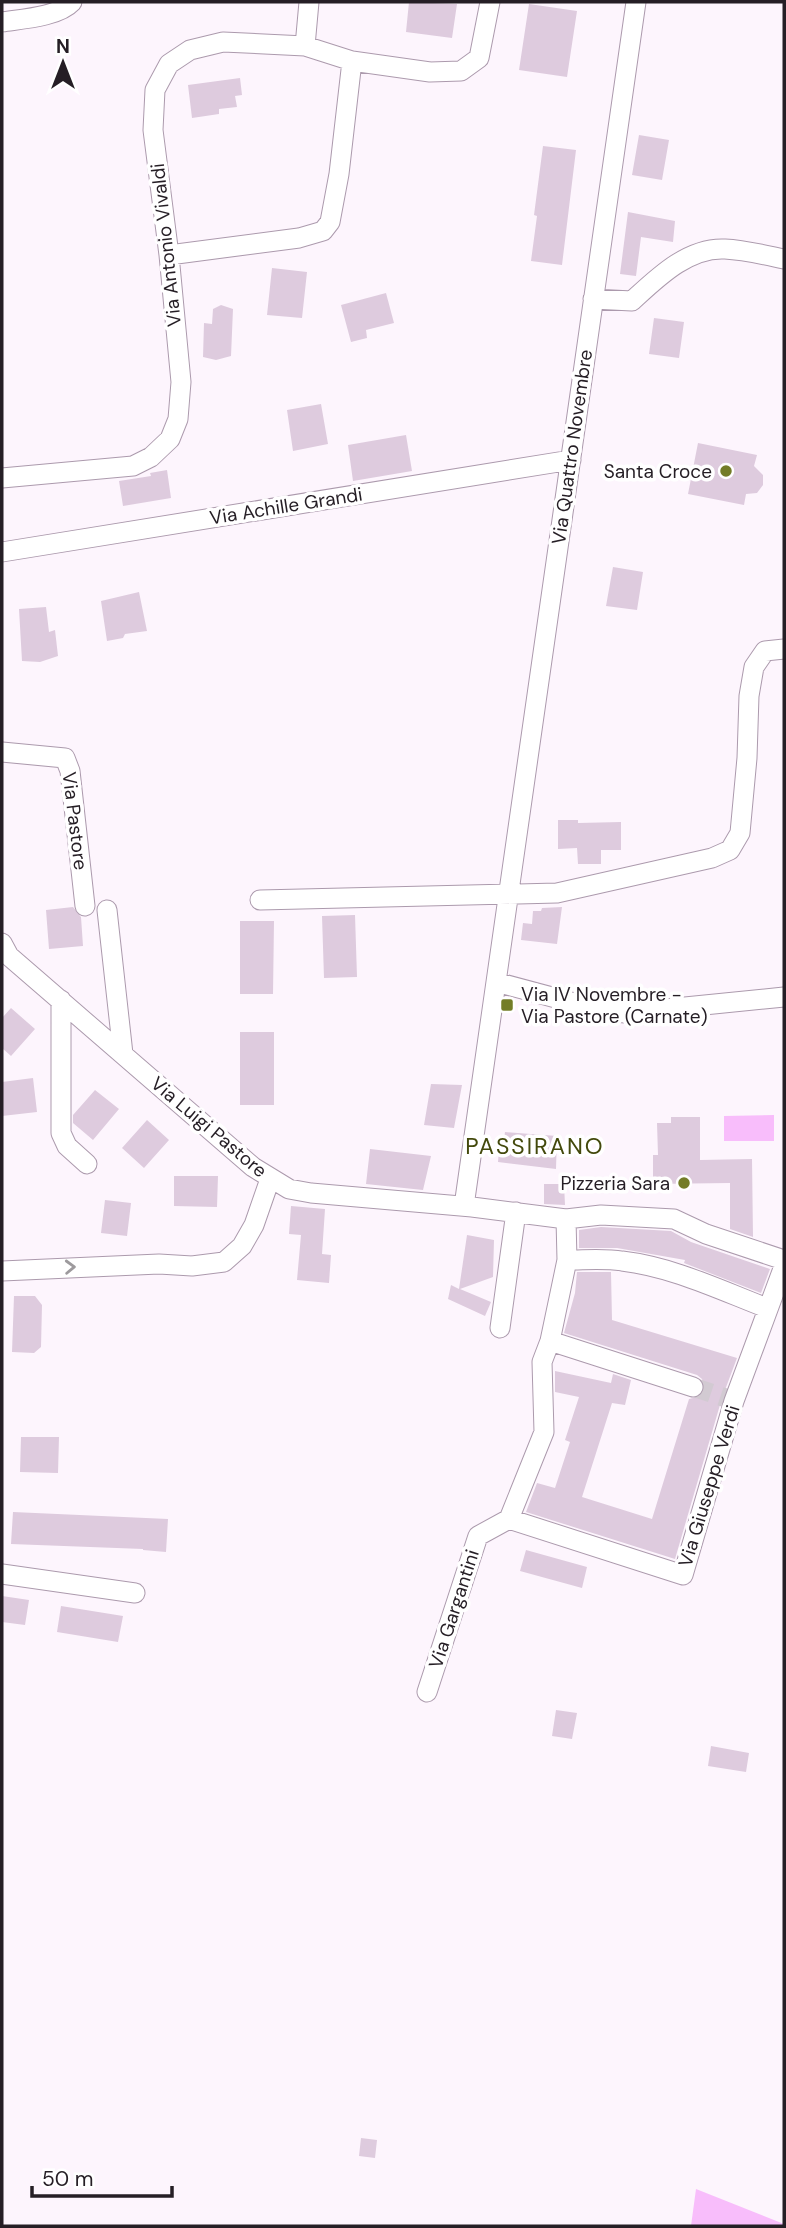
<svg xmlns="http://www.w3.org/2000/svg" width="786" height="2228" viewBox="0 0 786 2228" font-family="'DM Sans',sans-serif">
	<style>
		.green { fill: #f8bdfb }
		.building { fill: #decbde }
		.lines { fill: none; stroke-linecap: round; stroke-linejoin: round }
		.minor-tunnel { stroke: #d2cad2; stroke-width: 19; stroke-dasharray: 19 10; stroke-linecap: butt }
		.minor-casing { stroke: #ac9aad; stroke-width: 21 }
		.minor { stroke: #fff; stroke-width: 19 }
		.oneway { stroke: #9d9a9d }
		.poi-dot { fill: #737c27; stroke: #fff; stroke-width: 2.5 }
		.labels { text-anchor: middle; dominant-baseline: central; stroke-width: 7; stroke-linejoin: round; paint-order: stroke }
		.street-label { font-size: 19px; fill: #251e25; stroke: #fff }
		.poi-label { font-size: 19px; fill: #251e25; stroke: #fff; text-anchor: end }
		.quarter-label { font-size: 23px; letter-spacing: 2px; fill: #43490c; stroke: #fff }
	</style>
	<rect width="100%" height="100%" fill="#fdf5fd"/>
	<!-- green -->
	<path class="green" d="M 774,1115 L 774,1141 L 724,1141 L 724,1116 Z
		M 696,2189 L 784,2224 L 784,2226 L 691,2226 Z"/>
	<!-- building -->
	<path class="building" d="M 409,2 L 457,4 L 452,38 L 406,32 Z
		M 529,4 L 577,11 L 567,77 L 519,70 Z
		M 240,78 L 242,95 L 235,96 L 237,107 L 219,109 L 219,114 L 192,118 L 188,85 Z
		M 639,135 L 669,140 L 662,180 L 632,175 Z
		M 543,146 L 576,150 L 562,265 L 531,261 L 537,216 L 534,215 Z
		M 628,212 L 675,221 L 673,242 L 641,237 L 636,276 L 620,274 Z
		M 272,268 L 307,272 L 302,318 L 267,315 Z
		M 386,293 L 394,323 L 366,330 L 367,338 L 351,342 L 341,305 Z
		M 221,305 L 233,309 L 231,356 L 216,360 L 203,357 L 204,323 L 212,324 L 213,309 Z
		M 654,318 L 684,322 L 679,358 L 649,354 Z
		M 321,404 L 328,444 L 293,451 L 287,410 Z
		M 406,435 L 412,471 L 353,481 L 348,445 Z
		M 698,443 L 757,455 L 754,466 L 763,475 L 763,485 L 757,493 L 746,494 L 744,505 L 688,494 Z
		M 167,470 L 171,498 L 123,506 L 119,481 L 151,476 L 150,473 Z
		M 613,567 L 643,572 L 637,610 L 606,606 Z
		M 139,592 L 147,631 L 125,634 L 123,638 L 107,641 L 101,601 Z
		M 46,607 L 49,632 L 55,630 L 58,656 L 40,662 L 22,661 L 19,609 Z
		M 558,820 L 578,820 L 578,823 L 621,822 L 621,850 L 601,850 L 601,864 L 578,864 L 577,848 L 558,849 Z
		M 73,907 L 81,917 L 83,946 L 49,949 L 46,910 Z
		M 562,907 L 557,944 L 521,940 L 523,923 L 532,924 L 533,911 L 541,911 L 542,908 Z
		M 355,915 L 357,977 L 324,978 L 322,916 Z
		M 240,921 L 274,921 L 273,994 L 240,994 Z
		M 11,1008 L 35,1029 L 11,1056 L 2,1048 L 2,1018 Z
		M 240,1032 L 274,1032 L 274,1105 L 240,1105 Z
		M 33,1078 L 37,1112 L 2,1116 L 2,1082 Z
		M 431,1084 L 462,1085 L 454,1128 L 424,1125 Z
		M 95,1090 L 119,1109 L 93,1140 L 73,1123 L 73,1115 Z
		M 671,1117 L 700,1117 L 700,1160 L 752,1159 L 753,1237 L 730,1229 L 730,1183 L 653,1184 L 653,1155 L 658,1155 L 657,1123 L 671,1123 Z
		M 147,1120 L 169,1140 L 144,1168 L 122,1148 Z
		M 505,1132 L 557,1136 L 556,1169 L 498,1162 L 500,1138 L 504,1139 Z
		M 370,1149 L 431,1156 L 423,1190 L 366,1184 Z
		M 174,1176 L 218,1176 L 217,1207 L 174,1206 Z
		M 544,1184 L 564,1184 L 565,1205 L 544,1204 Z
		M 105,1200 L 131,1203 L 127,1236 L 101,1233 Z
		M 291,1206 L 325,1209 L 322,1254 L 331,1255 L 329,1283 L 297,1280 L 301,1235 L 289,1234 Z
		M 601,1227 L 671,1231 L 691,1242 L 770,1269 L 761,1293 L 684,1263 L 685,1260 L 617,1248 L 579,1248 L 579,1230 Z
		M 467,1235 L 494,1240 L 493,1277 L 460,1289 L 491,1302 L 485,1316 L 448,1299 L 451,1285 L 459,1289 Z
		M 577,1272 L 611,1272 L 612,1320 L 737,1358 L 722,1398 L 675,1559 L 526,1512 L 537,1483 L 555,1488 L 570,1442 L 565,1440 L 579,1397 L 555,1392 L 555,1371 L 611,1383 L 613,1374 L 631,1380 L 625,1405 L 612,1403 L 582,1497 L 652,1519 L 689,1399 L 701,1396 L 705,1390 L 702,1379 L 697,1375 L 564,1333 L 575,1293 Z
		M 14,1296 L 35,1296 L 42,1305 L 41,1347 L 34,1353 L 12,1352 Z
		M 21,1437 L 59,1437 L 58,1473 L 20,1472 Z
		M 13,1512 L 168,1519 L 166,1552 L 143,1550 L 143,1549 L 11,1544 Z
		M 526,1550 L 587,1567 L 582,1588 L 520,1571 Z
		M 2,1596 L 29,1600 L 25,1625 L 2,1622 Z
		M 61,1606 L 123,1616 L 118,1642 L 57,1632 Z
		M 556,1710 L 577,1713 L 572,1739 L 552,1736 Z
		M 711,1746 L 749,1753 L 746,1772 L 708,1766 Z
		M 361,2138 L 377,2140 L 375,2158 L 359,2156 Z"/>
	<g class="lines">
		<!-- minor-tunnel -->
		<path class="minor-tunnel" d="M 693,1387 L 726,1398"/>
		<!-- minor casing -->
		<g class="minor-casing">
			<path id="minor" d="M 2,22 C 21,19 58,17 72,2
				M 305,46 L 309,2
				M 169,255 L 299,238 L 323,231 L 330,222 L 339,174 L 352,61 L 430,72 L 461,71 L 479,58 L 490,2
				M 593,299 L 632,301 C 657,278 688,247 725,249 C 745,250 765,255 784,259
				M 2,478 L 133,466 L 151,457 L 170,439 L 178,419 L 181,382 L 169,255 L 153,130 L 155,90 L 169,64 L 190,50 L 223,42 L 305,46 L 352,61
				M 2,552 L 571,460
				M 2,752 L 65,758 L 70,771 L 85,906
				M 260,900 L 557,893 L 712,858 L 730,850 L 740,833 L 747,758 L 749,696 L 754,667 L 765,651 L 784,649
				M 107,910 L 123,1054
				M 2,943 L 9,956 L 253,1167 L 289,1189 L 311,1193 L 472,1207 L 566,1219 L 601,1215 L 674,1219 L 706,1234 L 784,1260
				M 496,982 L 604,1011 L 625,1013 L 784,997
				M 61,1000 L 61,1133 L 67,1146 L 87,1164
				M 464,1206 L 636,2
				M 567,1260 C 585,1260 604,1258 622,1261 C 673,1267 720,1290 767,1308
				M 2,1271 L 159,1264 L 192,1266 L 224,1262 L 242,1246 L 254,1225 L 270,1179
				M 500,1328 L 516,1212
				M 550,1341 L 693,1387
				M 509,1519 L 683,1575 L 734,1401 L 784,1266
				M 2,1574 L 135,1593
				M 427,1692 L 478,1536 L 509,1519 L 544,1432 L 542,1362 L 550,1341 L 567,1260 L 566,1219"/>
		</g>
		<!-- minor -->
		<use href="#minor" class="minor"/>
	</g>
	<!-- one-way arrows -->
	<defs><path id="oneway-chevron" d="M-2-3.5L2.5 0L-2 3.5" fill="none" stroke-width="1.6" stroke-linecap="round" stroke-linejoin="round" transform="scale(1.75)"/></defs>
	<use class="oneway" href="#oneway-chevron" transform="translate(70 1267) rotate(-2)"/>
	<!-- markers -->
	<g class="poi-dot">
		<circle cx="726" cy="471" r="7"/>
		<rect x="500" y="998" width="14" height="14" rx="3.5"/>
		<circle cx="684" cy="1183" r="7"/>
	</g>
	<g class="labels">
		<!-- street labels -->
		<g class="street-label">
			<text transform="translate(166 245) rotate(-96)">Via Antonio Vivaldi</text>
			<text transform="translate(572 447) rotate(-82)">Via Quattro Novembre</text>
			<text transform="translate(286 506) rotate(-9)">Via Achille Grandi</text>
			<text transform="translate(75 821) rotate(83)">Via Pastore</text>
			<text transform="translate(209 1127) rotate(40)">Via Luigi Pastore</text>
			<text transform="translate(709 1486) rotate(-73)">Via Giuseppe Verdi</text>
			<text transform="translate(454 1609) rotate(-72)">Via Gargantini</text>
		</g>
		<!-- poi labels -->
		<g class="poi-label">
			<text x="712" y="471">Santa Croce</text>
			<text x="521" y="994" text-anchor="start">Via IV Novembre -<tspan x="521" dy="22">Via Pastore (Carnate)</tspan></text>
			<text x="670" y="1183">Pizzeria Sara</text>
		</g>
		<!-- quarter labels -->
		<g class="quarter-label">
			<text x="535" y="1146">PASSIRANO</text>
		</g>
	</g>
	<!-- border -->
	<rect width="786" height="2228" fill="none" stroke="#251e25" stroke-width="7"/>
	<!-- north arrow -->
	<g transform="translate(63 63)" stroke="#ffffff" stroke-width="5" paint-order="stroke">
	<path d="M0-5L12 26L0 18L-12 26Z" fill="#251e25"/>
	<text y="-10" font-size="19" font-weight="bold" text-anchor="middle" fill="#251e25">N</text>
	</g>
	<!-- scale -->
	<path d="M32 2186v10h140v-10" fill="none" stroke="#251e25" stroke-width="3.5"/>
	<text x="42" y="2186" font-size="21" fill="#251e25" stroke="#ffffff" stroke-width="5" paint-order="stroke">50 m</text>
</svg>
